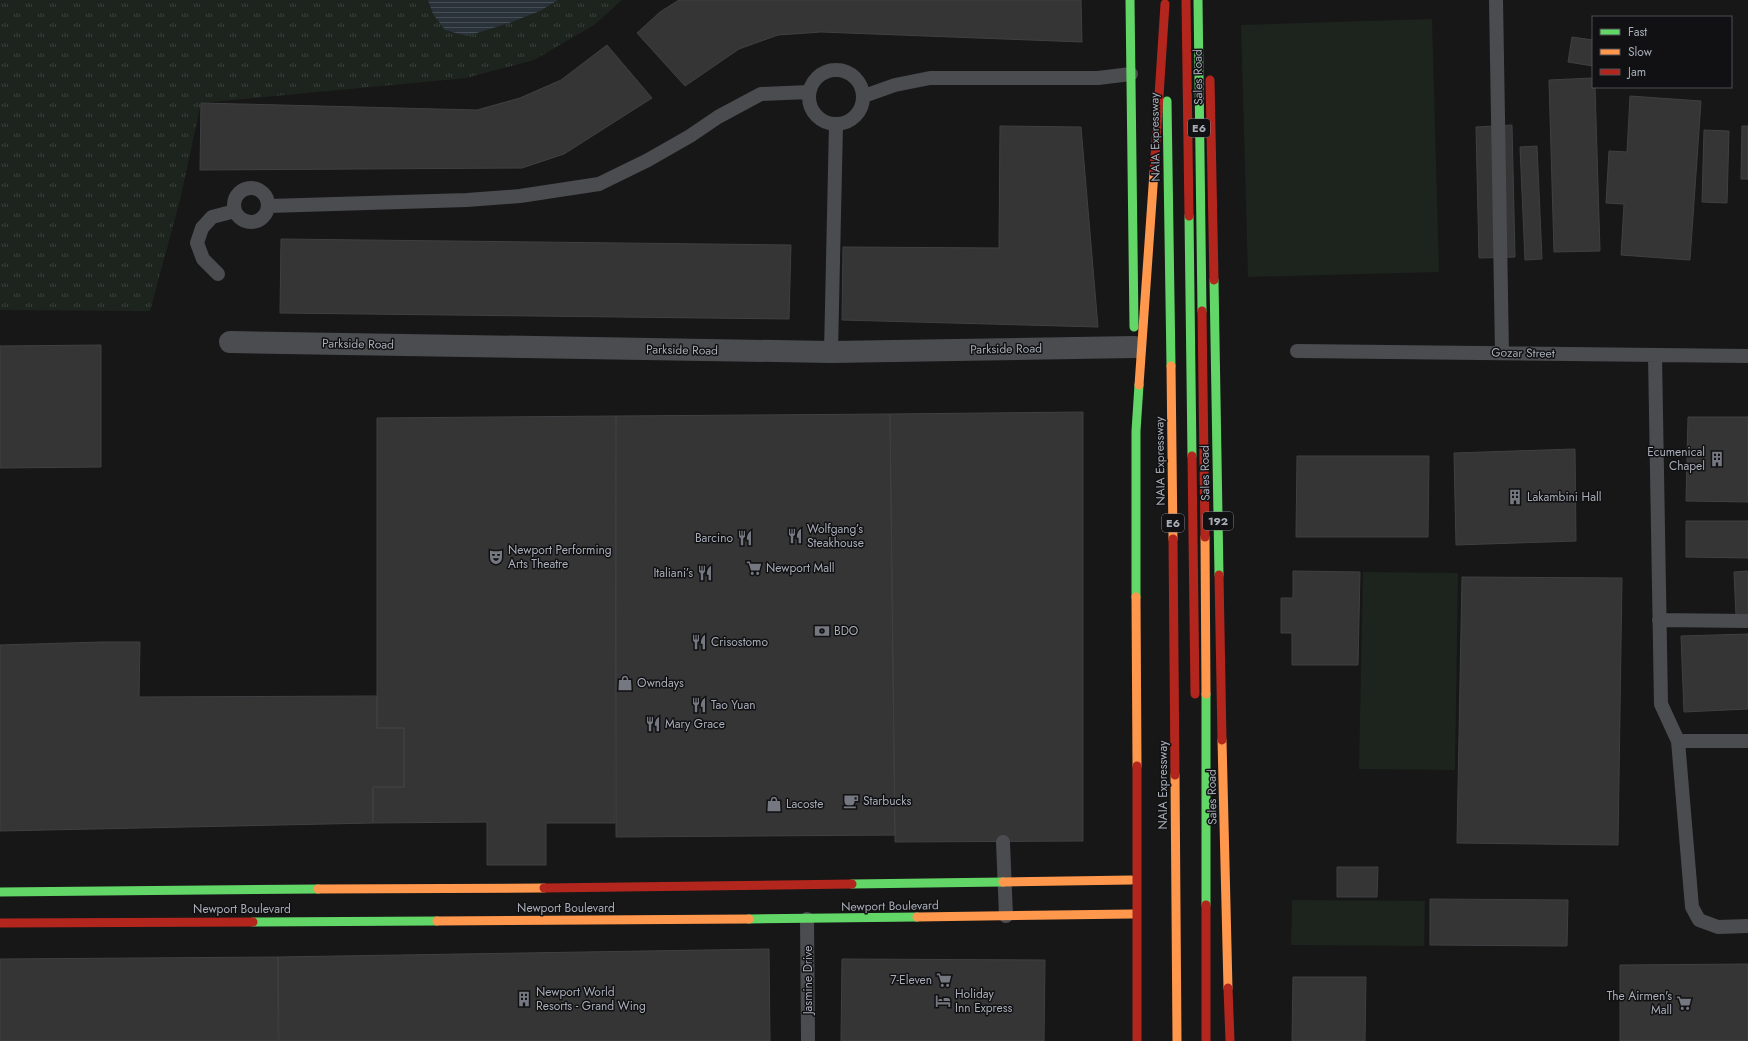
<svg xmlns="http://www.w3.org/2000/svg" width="1748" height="1041" viewBox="0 0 1748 1041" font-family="Jost,sans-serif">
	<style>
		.grass { fill: url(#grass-tufts) }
		.pitch { fill: #1d241e }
		.water { fill: url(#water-rules) }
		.building { fill: #353536; stroke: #3f4043 }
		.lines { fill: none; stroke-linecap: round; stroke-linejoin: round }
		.lane { stroke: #4b4c50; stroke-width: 14 }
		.street { stroke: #4b4c50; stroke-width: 22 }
		.fast { stroke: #63d668; stroke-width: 9 }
		.slow { stroke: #ff974d; stroke-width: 9 }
		.jam { stroke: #b3261e; stroke-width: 9 }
		.fast-bridge { stroke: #63d668; stroke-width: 9 }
		.slow-bridge { stroke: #ff974d; stroke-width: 9 }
		.jam-bridge { stroke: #b3261e; stroke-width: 9 }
		.labels { text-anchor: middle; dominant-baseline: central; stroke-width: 3; stroke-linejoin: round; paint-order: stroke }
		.shield { fill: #111113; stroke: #7b7e86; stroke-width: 1 }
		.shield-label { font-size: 11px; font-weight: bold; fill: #a8adb8 }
		.street-label { font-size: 12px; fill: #a8adb8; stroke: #111113 }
		.poi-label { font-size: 12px; fill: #a8adb8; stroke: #111113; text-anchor: start }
	</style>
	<defs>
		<pattern id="grass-tufts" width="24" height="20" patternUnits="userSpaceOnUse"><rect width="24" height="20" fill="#1d241e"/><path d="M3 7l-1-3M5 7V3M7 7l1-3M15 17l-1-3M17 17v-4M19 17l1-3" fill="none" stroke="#3b413d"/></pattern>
		<pattern id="water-rules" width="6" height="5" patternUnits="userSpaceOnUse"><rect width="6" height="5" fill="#2a3239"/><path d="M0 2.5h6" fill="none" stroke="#464d54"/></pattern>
	</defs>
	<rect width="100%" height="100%" fill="#171717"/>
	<!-- grass -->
	<path class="grass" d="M 0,0 L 622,0 L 594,25 L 534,60 L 466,78 L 201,103 L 180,200 L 150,311 L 0,310 Z"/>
	<!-- pitch -->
	<path class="pitch" d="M 1432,19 L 1439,272 L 1248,277 L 1241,25 Z
		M 1363,572 L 1458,573 L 1455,770 L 1359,769 Z
		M 1292,900 L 1425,901 L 1424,946 L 1291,945 Z"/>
	<!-- water -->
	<path class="water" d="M 428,0 L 558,0 L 540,11 L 509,23 L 467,36 L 445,30 L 433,14 Z"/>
	<!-- building -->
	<path class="building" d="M 679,0 L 1081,0 L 1082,42 L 821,32 L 778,35 L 739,49 L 685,86 L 637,33 L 660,12 Z
		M 1572,37 L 1593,40 L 1593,66 L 1568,62 Z
		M 607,45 L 652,98 L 564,154 L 522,168 L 200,170 L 201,103 L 477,110 L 520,98 L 561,80 Z
		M 1593,78 L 1593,87 L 1595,87 L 1600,251 L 1554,252 L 1549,80 Z
		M 1630,96 L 1701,101 L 1690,260 L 1621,255 L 1624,204 L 1606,203 L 1609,151 L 1627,152 Z
		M 1512,125 L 1515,257 L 1479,258 L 1476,127 Z
		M 1000,126 L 1081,127 L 1098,327 L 842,320 L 843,247 L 999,248 Z
		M 1742,126 L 1748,126 L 1748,179 L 1741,179 Z
		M 1704,130 L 1729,131 L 1727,203 L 1702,202 Z
		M 1537,146 L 1542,259 L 1525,260 L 1520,147 Z
		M 281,239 L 791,245 L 789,319 L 280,313 Z
		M 101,345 L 101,467 L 0,468 L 0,346 Z
		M 1083,412 L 1083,841 L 895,842 L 890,414 Z
		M 890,414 L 895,835 L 616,837 L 616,416 Z
		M 616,416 L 615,823 L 546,823 L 546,865 L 487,865 L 487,822 L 373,823 L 373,787 L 404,787 L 404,728 L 377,728 L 377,418 Z
		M 1688,417 L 1748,417 L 1748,502 L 1686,501 Z
		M 1575,449 L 1576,541 L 1456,545 L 1454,453 Z
		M 1297,456 L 1429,456 L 1428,537 L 1296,537 Z
		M 1686,521 L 1748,521 L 1748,558 L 1686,557 Z
		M 1293,571 L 1360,572 L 1358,665 L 1292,665 L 1292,633 L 1281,633 L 1281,598 L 1293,598 Z
		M 1748,571 L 1748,615 L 1736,616 L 1734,572 Z
		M 1462,577 L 1622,578 L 1618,845 L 1457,843 Z
		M 1748,634 L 1748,709 L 1684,712 L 1681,636 Z
		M 102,642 L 140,642 L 139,697 L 377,696 L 377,728 L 404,728 L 404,787 L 373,787 L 373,823 L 0,831 L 0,645 Z
		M 1337,867 L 1378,867 L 1377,897 L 1337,897 Z
		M 1430,899 L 1568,900 L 1567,946 L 1430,945 Z
		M 769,949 L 770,1041 L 279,1041 L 278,957 Z
		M 278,957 L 278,1041 L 0,1041 L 0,959 Z
		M 842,959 L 1045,960 L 1044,1041 L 841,1041 Z
		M 1748,964 L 1748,1041 L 1620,1041 L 1620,965 Z
		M 1293,977 L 1366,977 L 1365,1041 L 1292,1041 Z"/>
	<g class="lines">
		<!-- lane -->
		<path class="lane" d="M 1496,0 L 1502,353
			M809 97a27 27 0 1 1 54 0a27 27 0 1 1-54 0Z
			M 864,96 L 895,85 L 930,78 L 1098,78 L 1131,74
			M234 205a17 17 0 1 1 34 0a17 17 0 1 1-34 0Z
			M 269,206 L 467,200 L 520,196 L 599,184 L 648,160 L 690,136 L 718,117 L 761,94 L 809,92
			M 218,274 L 203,259 L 197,243 L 202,228 L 212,217 L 235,211
			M 1297,351 L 1748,356
			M 831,352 L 836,124
			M 1655,355 L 1661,704 L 1678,741 L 1692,907 L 1699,920 L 1718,927 L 1748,926
			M 1659,620 L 1748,621
			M 1678,741 L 1748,741
			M 1003,842 L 1006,916
			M 807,919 L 808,1041"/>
		<!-- street -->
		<path class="street" d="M 230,342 L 831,352 L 1135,347"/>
		<!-- fast -->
		<path class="fast" d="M 1130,0 L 1134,327
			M 1198,0 L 1202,311
			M 1167,101 L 1171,366
			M 1189,216 L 1192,456
			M 1214,280 L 1219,575
			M 1206,694 L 1206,905
			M 852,884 L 1003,882
			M 0,892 L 318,889
			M 749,919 L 917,917
			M 253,922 L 437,921"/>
		<!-- slow -->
		<path class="slow" d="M 1171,366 L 1173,539
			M 1205,537 L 1206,694
			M 1222,740 L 1228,988
			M 1175,775 L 1177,1041
			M 1003,882 L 1131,880
			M 318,889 L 544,888
			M 917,917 L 1132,914
			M 437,921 L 749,919"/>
		<!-- jam -->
		<path class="jam" d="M 1186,0 L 1189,216
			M 1210,80 L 1214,280
			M 1202,311 L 1205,537
			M 1192,456 L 1195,694
			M 1173,539 L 1175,775
			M 1219,575 L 1222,740
			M 544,888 L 852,884
			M 1206,905 L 1206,1041
			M 0,923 L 253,922
			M 1228,988 L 1230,1041"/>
		<!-- fast-bridge -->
		<path class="fast-bridge" d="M 1136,597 L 1136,431 L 1139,385"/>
		<!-- slow-bridge -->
		<path class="slow-bridge" d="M 1139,385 L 1154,172
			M 1136,597 L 1137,766"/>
		<!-- jam-bridge -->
		<path class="jam-bridge" d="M 1154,172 L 1165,4
			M 1137,766 L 1137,1041"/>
	</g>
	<!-- icons -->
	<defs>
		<g id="building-bare" transform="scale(1.2)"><path d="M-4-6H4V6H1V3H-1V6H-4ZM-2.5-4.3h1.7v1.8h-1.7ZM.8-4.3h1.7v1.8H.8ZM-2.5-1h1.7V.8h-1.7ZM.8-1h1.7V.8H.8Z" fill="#757880" stroke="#111113" stroke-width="2.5" paint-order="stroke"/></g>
		<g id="restaurant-bare" transform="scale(1.2)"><path d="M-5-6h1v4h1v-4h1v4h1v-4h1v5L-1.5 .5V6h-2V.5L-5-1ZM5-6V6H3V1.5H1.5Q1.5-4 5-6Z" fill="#757880" stroke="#111113" stroke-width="2.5" paint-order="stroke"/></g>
		<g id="theatre-bare" transform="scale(1.2)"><path d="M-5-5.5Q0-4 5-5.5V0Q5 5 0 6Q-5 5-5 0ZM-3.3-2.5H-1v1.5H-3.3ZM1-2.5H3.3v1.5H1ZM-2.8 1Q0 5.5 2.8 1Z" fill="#757880" stroke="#111113" stroke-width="2.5" paint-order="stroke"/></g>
		<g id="supermarket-bare" transform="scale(1.2)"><path d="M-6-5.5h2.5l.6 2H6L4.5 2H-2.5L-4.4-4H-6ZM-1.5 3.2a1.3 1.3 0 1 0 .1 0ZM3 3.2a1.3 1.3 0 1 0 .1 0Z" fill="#757880" stroke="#111113" stroke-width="2.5" paint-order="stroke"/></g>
		<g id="bank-bare" transform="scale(1.2)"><path d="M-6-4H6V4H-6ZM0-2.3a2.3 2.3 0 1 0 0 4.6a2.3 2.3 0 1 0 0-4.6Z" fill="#757880" stroke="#111113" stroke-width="2.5" paint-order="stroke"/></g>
		<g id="shop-bare" transform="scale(1.2)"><path d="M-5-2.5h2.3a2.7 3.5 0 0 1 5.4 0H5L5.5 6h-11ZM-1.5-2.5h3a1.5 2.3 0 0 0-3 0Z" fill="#757880" stroke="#111113" stroke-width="2.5" paint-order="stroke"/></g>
		<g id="cafe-bare" transform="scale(1.2)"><path d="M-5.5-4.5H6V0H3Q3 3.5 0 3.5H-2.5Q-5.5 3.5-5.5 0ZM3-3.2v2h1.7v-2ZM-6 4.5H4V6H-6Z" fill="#757880" stroke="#111113" stroke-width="2.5" paint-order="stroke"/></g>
		<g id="hotel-bare" transform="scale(1.2)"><path d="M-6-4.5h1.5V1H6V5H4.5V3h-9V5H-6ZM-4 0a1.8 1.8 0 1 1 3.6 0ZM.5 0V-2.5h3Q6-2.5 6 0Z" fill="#757880" stroke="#111113" stroke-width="2.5" paint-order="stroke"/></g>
	</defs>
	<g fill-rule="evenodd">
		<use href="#building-bare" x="1717" y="459"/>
		<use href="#building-bare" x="1515" y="497"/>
		<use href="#restaurant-bare" x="795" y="536"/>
		<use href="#restaurant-bare" x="745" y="538"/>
		<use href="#theatre-bare" x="496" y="557"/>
		<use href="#supermarket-bare" x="754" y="568"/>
		<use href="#restaurant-bare" x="705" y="573"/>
		<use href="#bank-bare" x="822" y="631"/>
		<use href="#restaurant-bare" x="699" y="642"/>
		<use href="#shop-bare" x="625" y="683"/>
		<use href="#restaurant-bare" x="699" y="705"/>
		<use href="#restaurant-bare" x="653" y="724"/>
		<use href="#cafe-bare" x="851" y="801"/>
		<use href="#shop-bare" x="774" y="804"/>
		<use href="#supermarket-bare" x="944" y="980"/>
		<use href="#building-bare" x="524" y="999"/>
		<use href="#hotel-bare" x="943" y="1001"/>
		<use href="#supermarket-bare" x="1684" y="1003"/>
	</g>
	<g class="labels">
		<!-- shield labels -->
		<g class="shield">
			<rect x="1188" y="119" width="22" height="18" rx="3"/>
			<rect x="1203" y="512" width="30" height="18" rx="3"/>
			<rect x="1162" y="514" width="22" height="18" rx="3"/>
		</g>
		<g class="shield-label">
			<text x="1199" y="128">E6</text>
			<text x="1218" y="521">192</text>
			<text x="1173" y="523">E6</text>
		</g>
		<!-- street labels -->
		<g class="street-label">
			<text transform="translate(1198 77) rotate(-91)">Sales Road</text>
			<text transform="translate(1155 137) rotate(-91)">NAIA Expressway</text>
			<text transform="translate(358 344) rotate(1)">Parkside Road</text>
			<text transform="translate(1006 349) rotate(-1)">Parkside Road</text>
			<text transform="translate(682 350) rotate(1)">Parkside Road</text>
			<text transform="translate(1523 353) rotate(1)">Gozar Street</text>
			<text transform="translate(1160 461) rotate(-91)">NAIA Expressway</text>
			<text transform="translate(1205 473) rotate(-91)">Sales Road</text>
			<text transform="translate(1163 785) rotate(-90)">NAIA Expressway</text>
			<text transform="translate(1212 797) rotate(-91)">Sales Road</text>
			<text transform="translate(890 906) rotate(-1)">Newport Boulevard</text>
			<text x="566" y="908">Newport Boulevard</text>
			<text x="242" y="909">Newport Boulevard</text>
			<text transform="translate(808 980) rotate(-90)">Jasmine Drive</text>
		</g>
		<!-- poi labels -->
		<g class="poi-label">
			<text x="1705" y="452" text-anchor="end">Ecumenical<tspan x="1705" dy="14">Chapel</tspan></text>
			<text x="1527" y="497">Lakambini Hall</text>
			<text x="807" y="529">Wolfgang’s<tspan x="807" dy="14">Steakhouse</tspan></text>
			<text x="733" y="538" text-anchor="end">Barcino</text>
			<text x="508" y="550">Newport Performing<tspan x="508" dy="14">Arts Theatre</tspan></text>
			<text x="766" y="568">Newport Mall</text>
			<text x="693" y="573" text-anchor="end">Italiani’s</text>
			<text x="834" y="631">BDO</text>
			<text x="711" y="642">Crisostomo</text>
			<text x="637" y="683">Owndays</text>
			<text x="711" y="705">Tao Yuan</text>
			<text x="665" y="724">Mary Grace</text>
			<text x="863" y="801">Starbucks</text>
			<text x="786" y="804">Lacoste</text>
			<text x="932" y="980" text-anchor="end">7-Eleven</text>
			<text x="536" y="992">Newport World<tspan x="536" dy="14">Resorts - Grand Wing</tspan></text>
			<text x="955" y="994">Holiday<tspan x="955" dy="14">Inn Express</tspan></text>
			<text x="1672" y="996" text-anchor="end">The Airmen's<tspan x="1672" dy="14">Mall</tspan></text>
		</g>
	</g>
	<!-- legend -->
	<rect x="1592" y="16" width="140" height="72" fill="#111113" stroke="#4d4f55"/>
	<rect x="1600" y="29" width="20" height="6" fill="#63d668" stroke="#4d4f55"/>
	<text x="1628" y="36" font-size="12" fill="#a8adb8">Fast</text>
	<rect x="1600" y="49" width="20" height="6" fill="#ff974d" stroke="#4d4f55"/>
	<text x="1628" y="56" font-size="12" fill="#a8adb8">Slow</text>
	<rect x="1600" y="69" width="20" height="6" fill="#b3261e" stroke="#4d4f55"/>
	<text x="1628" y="76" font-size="12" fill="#a8adb8">Jam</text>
</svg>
